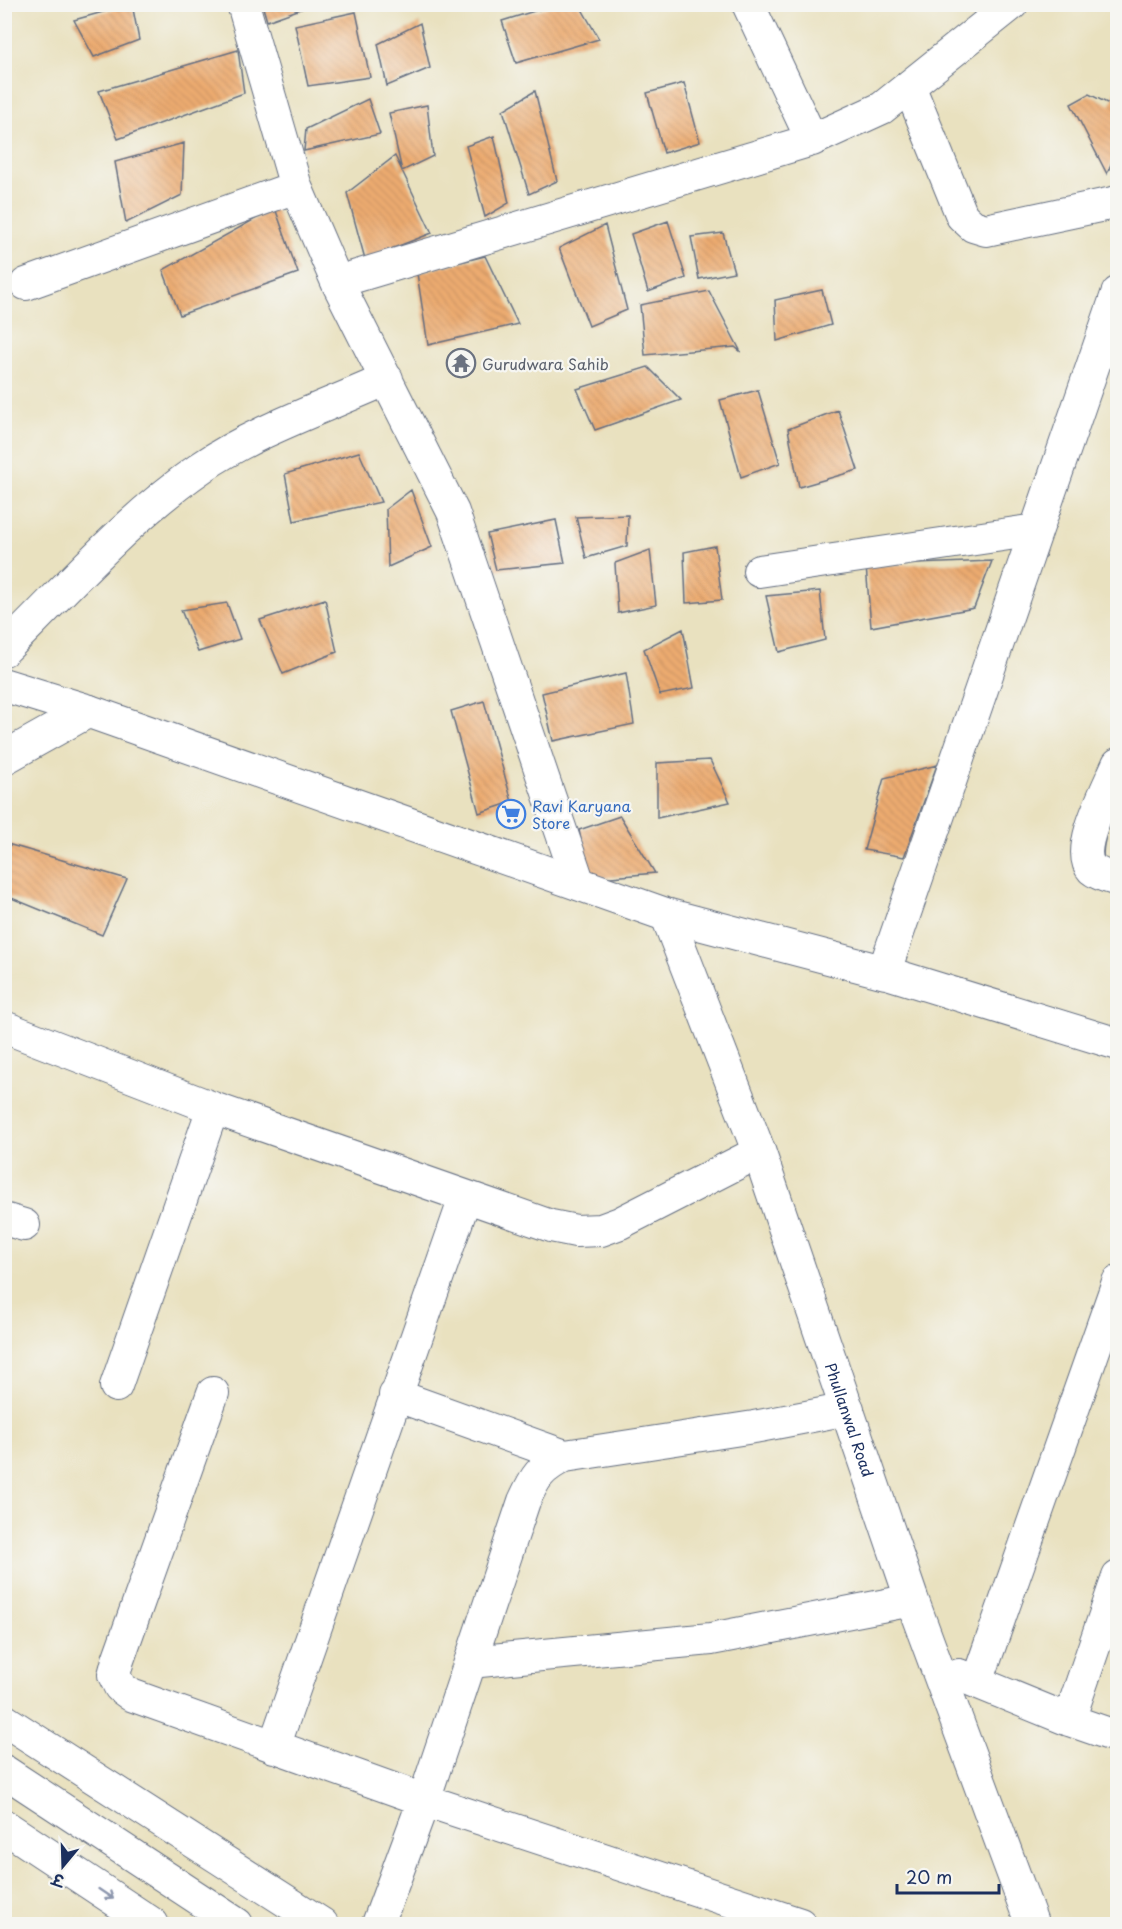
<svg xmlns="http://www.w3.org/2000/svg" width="1122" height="1929" viewBox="0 0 1122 1929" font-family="'Playpen Sans','Playpen Sans Deva',sans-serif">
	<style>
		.building { fill: url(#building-back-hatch) }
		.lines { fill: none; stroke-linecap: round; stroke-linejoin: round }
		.street-casing { stroke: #636d80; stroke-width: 34 }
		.secondary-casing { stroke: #636d80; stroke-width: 35 }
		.street { stroke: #fff; stroke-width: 32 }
		.secondary { stroke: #fff; stroke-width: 33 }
		.oneway { stroke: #8d97ae }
		.labels { text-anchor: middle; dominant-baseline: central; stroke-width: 4.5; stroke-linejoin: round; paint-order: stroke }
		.worship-label { font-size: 15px; fill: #5b616d; stroke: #f6f6f2; text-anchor: start }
		.shop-label { font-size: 15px; fill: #366cbe; stroke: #f6f6f2; text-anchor: start }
		.street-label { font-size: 15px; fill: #1b2f5e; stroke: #f6f6f2 }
	</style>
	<defs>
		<pattern id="building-back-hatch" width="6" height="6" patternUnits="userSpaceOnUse" patternTransform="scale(1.5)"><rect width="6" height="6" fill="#ecab6f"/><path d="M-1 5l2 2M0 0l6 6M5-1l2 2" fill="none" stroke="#ca9363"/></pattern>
	</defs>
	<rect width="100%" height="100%" fill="#f6f6f2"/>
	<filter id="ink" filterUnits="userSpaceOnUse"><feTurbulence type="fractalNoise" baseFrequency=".0167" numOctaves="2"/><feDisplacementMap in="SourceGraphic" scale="12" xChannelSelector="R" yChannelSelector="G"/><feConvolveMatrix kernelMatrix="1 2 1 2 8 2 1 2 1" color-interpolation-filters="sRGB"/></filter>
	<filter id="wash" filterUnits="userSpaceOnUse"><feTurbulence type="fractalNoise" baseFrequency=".008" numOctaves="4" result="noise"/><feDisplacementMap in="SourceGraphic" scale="24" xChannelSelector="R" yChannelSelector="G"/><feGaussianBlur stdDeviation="1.35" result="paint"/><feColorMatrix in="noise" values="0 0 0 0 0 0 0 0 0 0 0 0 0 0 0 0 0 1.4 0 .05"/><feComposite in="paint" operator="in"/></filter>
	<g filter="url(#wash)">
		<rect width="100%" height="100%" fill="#e9e1bf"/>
		<g id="blocks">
			<!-- building -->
			<path class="building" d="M 132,4 L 139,40 L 94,57 L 74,20 Z
				M 262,4 L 312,4 L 312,5 L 267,21 Z
				M 557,4 L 579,4 L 599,39 L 516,63 L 502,21 Z
				M 356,12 L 370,77 L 308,86 L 295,25 Z
				M 420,23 L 430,68 L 387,86 L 378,44 Z
				M 238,50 L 244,93 L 118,139 L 99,91 Z
				M 684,83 L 700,142 L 664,153 L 647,93 Z
				M 1118,83 L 1118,147 L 1107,174 L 1071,104 L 1089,94 L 1111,105 Z
				M 535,91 L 557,181 L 529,194 L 503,110 Z
				M 368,99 L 380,134 L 304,151 L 306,129 Z
				M 427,105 L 433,156 L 402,171 L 389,113 Z
				M 494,136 L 509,203 L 485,217 L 466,146 Z
				M 184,143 L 182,195 L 126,223 L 115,162 Z
				M 395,156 L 432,233 L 365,259 L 347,193 Z
				M 275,208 L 298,273 L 180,315 L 163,270 Z
				M 668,221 L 686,278 L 648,292 L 631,234 Z
				M 605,225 L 627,310 L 589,326 L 559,248 Z
				M 723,233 L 734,272 L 699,279 L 691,237 Z
				M 485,256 L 518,324 L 428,345 L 417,273 Z
				M 822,290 L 831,325 L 777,341 L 775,300 Z
				M 709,291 L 741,352 L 735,347 L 645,355 L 640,305 Z
				M 648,367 L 681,400 L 595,430 L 577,389 Z
				M 758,390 L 780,463 L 741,477 L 720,400 Z
				M 838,410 L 858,470 L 799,487 L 788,429 Z
				M 359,452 L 381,502 L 294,521 L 285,474 Z
				M 411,490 L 432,547 L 388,567 L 386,509 Z
				M 628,515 L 627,546 L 586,558 L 576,517 Z
				M 556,520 L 565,563 L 496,570 L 487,534 Z
				M 715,546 L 722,600 L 686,603 L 684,552 Z
				M 650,550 L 656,605 L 618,613 L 615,563 Z
				M 992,561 L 974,608 L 871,627 L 866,566 Z
				M 820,591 L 825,640 L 779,652 L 766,596 Z
				M 325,599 L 337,652 L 283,674 L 260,620 Z
				M 227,603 L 240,639 L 198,652 L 181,610 Z
				M 683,629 L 694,688 L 660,695 L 644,649 Z
				M 626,673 L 634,724 L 553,741 L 542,693 Z
				M 484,701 L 512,802 L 479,813 L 451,711 Z
				M 710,760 L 730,802 L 657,818 L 657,763 Z
				M 937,765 L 904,857 L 864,850 L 884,778 Z
				M 620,816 L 655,873 L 589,879 L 579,830 Z
				M 4,843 L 127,879 L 102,935 L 4,895 Z"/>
		</g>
	</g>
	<g filter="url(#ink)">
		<use href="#blocks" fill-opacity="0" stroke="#636d80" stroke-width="1.5"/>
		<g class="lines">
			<!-- street casing -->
			<g class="street-casing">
				<path id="street" d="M 243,4 L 296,187 L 337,282 L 453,512 L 579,884
					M 748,4 L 812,140
					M 910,88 L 962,216 L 973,226 L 986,230 L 1118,202
					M 337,282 L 812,140 L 882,108 L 1012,4
					M 26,284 L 296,187
					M 759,571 L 1036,530
					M 4,650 C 67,588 129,517 202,467 C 252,432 330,405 387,379
					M 1118,764 C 1109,786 1074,850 1092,869 C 1099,875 1109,877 1118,880
					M 884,972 L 1118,1044
					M 4,1027 L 213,1108 L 551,1226 L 576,1231 L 601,1230 L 620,1223 L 759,1152
					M 4,1219 L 24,1225
					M 116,1386 L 213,1108
					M 213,1393 L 118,1660 L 114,1675 L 120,1687 L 131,1695 L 424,1800 L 800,1924
					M 395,1395 L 565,1456
					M 470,1662 L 711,1639 L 912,1600
					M 959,1675 L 1069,1720 L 1118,1737
					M 977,1682 L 1118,1282
					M 4,1720 L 322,1924
					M 1069,1720 L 1118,1577
					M 274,1747 L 465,1198
					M 4,1771 L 237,1924
					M 378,1924 L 424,1800 L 524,1501 C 535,1477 540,1468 565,1456 L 754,1427 L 848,1409"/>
			</g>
			<!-- secondary casing -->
			<g class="secondary-casing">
				<g id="secondary">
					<path d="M 4,685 L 88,711"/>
					<path d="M 4,758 L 88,711 L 667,915 L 884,972 L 1118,293"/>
					<path id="s1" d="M 667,915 L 759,1152 L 912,1600 L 1032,1924"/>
					<path d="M 4,1826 L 152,1924"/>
				</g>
			</g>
			<!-- street -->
			<use href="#street" class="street"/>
			<!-- secondary -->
			<use href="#secondary" class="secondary"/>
		</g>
		<!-- one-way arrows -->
		<defs><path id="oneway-shaft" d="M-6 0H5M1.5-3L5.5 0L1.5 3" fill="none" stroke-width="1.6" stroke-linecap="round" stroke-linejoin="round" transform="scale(1.5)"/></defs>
		<use class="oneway" href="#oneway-shaft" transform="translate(106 1894) rotate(34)"/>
	</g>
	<!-- icons -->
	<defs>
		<g id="temple-ring" transform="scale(1.5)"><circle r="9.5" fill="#f6f6f2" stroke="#6b7280" stroke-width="1.5"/><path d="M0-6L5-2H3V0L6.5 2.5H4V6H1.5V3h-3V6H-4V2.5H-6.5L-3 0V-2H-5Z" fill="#6b7280"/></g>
		<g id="supermarket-ring" transform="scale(1.5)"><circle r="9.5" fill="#f6f6f2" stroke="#3f7fe0" stroke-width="1.5"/><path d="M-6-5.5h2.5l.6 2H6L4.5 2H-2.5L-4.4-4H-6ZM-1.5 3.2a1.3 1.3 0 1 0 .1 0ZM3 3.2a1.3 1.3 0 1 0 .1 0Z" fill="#3f7fe0"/></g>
	</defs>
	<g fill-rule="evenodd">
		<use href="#temple-ring" x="461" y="363"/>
		<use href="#supermarket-ring" x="511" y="814"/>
	</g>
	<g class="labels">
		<!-- worship labels -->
		<g class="worship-label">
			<text x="482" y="363">Gurudwara Sahib</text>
		</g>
		<!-- shop labels -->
		<g class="shop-label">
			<text x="532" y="805">Ravi Karyana<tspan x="532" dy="17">Store</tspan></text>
		</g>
		<!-- street labels -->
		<g class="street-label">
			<text stroke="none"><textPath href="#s1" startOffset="537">Phullanwal Road</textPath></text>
		</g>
	</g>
	<!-- margin -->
	<rect width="1122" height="1929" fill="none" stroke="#f6f6f2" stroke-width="24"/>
	<!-- north arrow -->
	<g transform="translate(63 1866) rotate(199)" stroke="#f6f6f2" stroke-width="4.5" paint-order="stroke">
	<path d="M0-4.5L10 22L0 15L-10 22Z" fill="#1b2f5e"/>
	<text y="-9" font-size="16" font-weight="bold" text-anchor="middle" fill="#1b2f5e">उ</text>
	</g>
	<!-- scale -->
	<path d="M897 1884v9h102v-9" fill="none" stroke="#1b2f5e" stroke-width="3"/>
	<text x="906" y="1884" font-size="18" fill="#1b2f5e" stroke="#f6f6f2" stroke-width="4.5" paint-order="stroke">20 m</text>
</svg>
